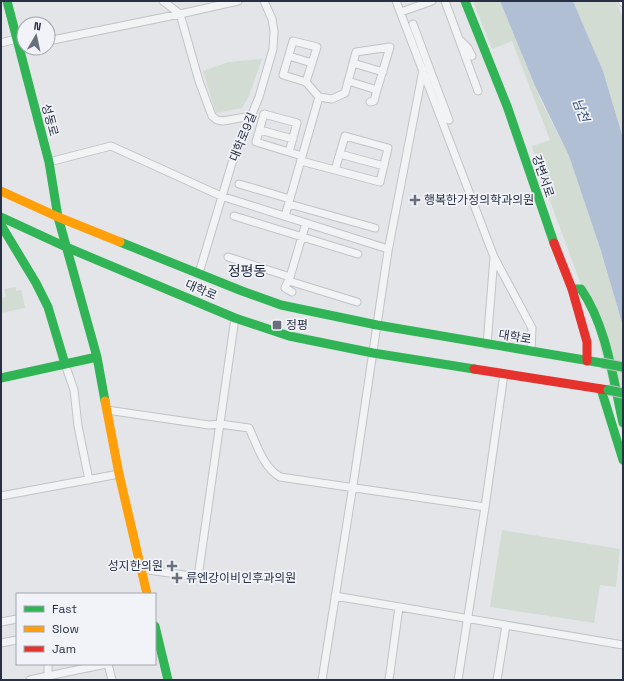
<svg xmlns="http://www.w3.org/2000/svg" width="624" height="681" viewBox="0 0 624 681" font-family="'Space Grotesk','Noto Sans KR',sans-serif">
	<style>
		.green { fill: #d2dcd3 }
		.water { fill: #b1bfd4 }
		.lines { fill: none; stroke-linecap: round; stroke-linejoin: round }
		.street-casing { stroke: #c1c3c6; stroke-width: 9 }
		.street { stroke: #f2f3f5; stroke-width: 7 }
		.fast { stroke: #30b455; stroke-width: 9 }
		.slow { stroke: #ff9f0a; stroke-width: 9 }
		.jam { stroke: #e5322d; stroke-width: 9 }
		.fast-bridge-casing { stroke: #bfc2c6; stroke-width: 11; stroke-linecap: butt }
		.fast-bridge { stroke: #30b455; stroke-width: 9 }
		.poi-dot { fill: #6a6f7d; stroke: #f1f3f8; stroke-width: 1.5 }
		.labels { text-anchor: middle; dominant-baseline: central; stroke-width: 3.5; stroke-linejoin: round; paint-order: stroke }
		.street-label { font-size: 12px; fill: #293043; stroke: #f1f3f8 }
		.poi-label { font-size: 12px; fill: #293043; stroke: #f1f3f8; text-anchor: start }
		.water-label { font-size: 13px; font-style: italic; fill: #314c79; stroke: #f1f3f8 }
		.quarter-label { font-size: 14px; fill: #1b2134; stroke: #f1f3f8 }
	</style>
	<rect width="100%" height="100%" fill="#e3e5e8"/>
	<!-- green -->
	<path class="green" d="M 473,1 L 500,1 L 541,101 L 569,156 L 598,242 L 623,326 L 623,435 C 612,400 606,365 596,330 C 577,267 550,208 532,146 L 550,140 L 512,41 L 492,49 Z
		M 573,1 L 616,1 L 623,19 L 623,138 L 603,71 Z
		M 262,59 L 249,96 L 242,108 L 216,113 L 203,71 L 229,62 Z
		M 16,287 L 16,291 L 21,290 L 25,308 L 1,313 L 1,298 L 6,297 L 4,289 Z
		M 502,530 L 620,549 L 616,587 L 600,585 L 594,623 L 490,607 Z"/>
	<!-- water -->
	<path class="water" d="M 500,1 L 573,1 L 603,71 L 623,138 L 623,326 L 600,248 L 569,156 L 535,86 Z"/>
	<g class="lines">
		<!-- street casing -->
		<g class="street-casing">
			<path id="street" d="M 163,1 L 180,14 L 199,81 L 212,116 L 217,120 L 223,121 L 251,116
				M 396,1 L 494,257 L 487,345
				M 445,1 L 478,91
				M 622,1 L 623,3
				M 401,12 L 432,1
				M 413,24 L 432,75 L 425,77
				M 48,41 L 180,14 L 238,1
				M 461,41 L 468,48 L 472,56
				M 1,43 L 16,39
				M 289,56 L 312,63
				M 353,63 L 383,72
				M 432,75 L 449,120
				M 306,82 L 317,47 L 293,41 L 283,75 L 306,82 L 319,97 L 332,99 L 345,93 L 356,52 L 390,47 L 377,90 L 348,81
				M 370,102 L 374,101 L 377,90
				M 260,130 L 293,139
				M 289,152 L 297,123 L 264,114 L 256,142 L 302,156
				M 340,154 L 384,166
				M 301,161 L 380,182 L 388,148 L 345,136 L 335,170
				M 49,162 L 111,146 L 221,196 L 388,249
				M 239,184 L 290,199
				M 289,204 L 375,228
				M 234,216 L 358,254
				M 285,216 L 319,97
				M 228,257 L 290,277 L 306,223
				M 494,257 L 532,328 L 531,351
				M 199,273 L 232,163 L 259,97 L 273,49 L 274,31 L 272,19 L 264,1
				M 290,277 L 289,281 L 357,302
				M 290,277 L 285,288 L 292,292
				M 65,364 L 74,390 L 78,426 L 89,480
				M 107,410 L 209,425 L 220,424 L 249,428 C 257,445 263,467 280,477 L 485,507
				M 1,496 L 119,474
				M 141,569 L 198,577 L 235,318
				M 335,596 L 623,645
				M 1,622 L 17,619
				M 1,643 L 17,640
				M 48,664 L 48,676 L 106,664
				M 108,664 L 112,680
				M 30,680 L 48,676 L 48,680
				M 322,680 L 354,479 L 388,251 L 423,70
				M 389,680 L 399,607
				M 458,680 L 485,507 L 504,374
				M 497,680 L 506,625"/>
		</g>
		<!-- street -->
		<use href="#street" class="street"/>
		<!-- fast -->
		<path class="fast" d="M 7,1 L 49,162 L 58,217 L 97,357 L 105,401
			M 465,1 L 507,106 L 554,243
			M 1,217 L 66,247 L 235,318 L 289,336 L 373,353 L 474,369
			M 1,225 L 36,283 L 48,307 L 65,364
			M 120,242 L 242,291 L 281,305 L 377,325 L 602,363
			M 572,289 L 581,289 C 607,327 613,379 623,423
			M 1,378 L 97,357
			M 601,389 L 623,460
			M 155,626 L 168,680"/>
		<!-- slow -->
		<path class="slow" d="M 1,191 L 58,217 L 120,242
			M 105,401 L 119,474 L 147,594"/>
		<!-- jam -->
		<path class="jam" d="M 554,243 L 572,289 L 587,342 L 587,361
			M 474,369 L 608,390"/>
		<!-- fast-bridge casing -->
		<g class="fast-bridge-casing">
			<path id="fast-bridge" d="M 602,363 L 623,367
				M 608,390 L 623,393"/>
		</g>
		<!-- fast-bridge -->
		<use href="#fast-bridge" class="fast-bridge"/>
	</g>
	<!-- markers -->
	<g class="poi-dot">
		<path d="M413 194h4v4h4v4h-4v4h-4v-4h-4v-4h4z"/>
		<rect x="272" y="320" width="10" height="10" rx="2"/>
		<path d="M170 560h4v4h4v4h-4v4h-4v-4h-4v-4h4z"/>
		<path d="M175 572h4v4h4v4h-4v4h-4v-4h-4v-4h4z"/>
	</g>
	<g class="labels">
		<!-- street labels -->
		<g class="street-label">
			<text transform="translate(50 120) rotate(75)">성동로</text>
			<text transform="translate(243 137) rotate(-68)">대학로9길</text>
			<text transform="translate(543 176) rotate(71)">강변서로</text>
			<text transform="translate(201 290) rotate(23)">대학로</text>
			<text transform="translate(515 337) rotate(9)">대학로</text>
		</g>
		<!-- poi labels -->
		<g class="poi-label">
			<text x="424" y="200">행복한가정의학과의원</text>
			<text x="286" y="325">정평</text>
			<text x="163" y="566" text-anchor="end">성지한의원</text>
			<text x="186" y="578">류엔강이비인후과의원</text>
		</g>
		<!-- water labels -->
		<g class="water-label">
			<text transform="translate(581 110) rotate(69)">남천</text>
		</g>
		<!-- quarter labels -->
		<g class="quarter-label">
			<text x="247" y="271">정평동</text>
		</g>
	</g>
	<!-- border -->
	<rect width="624" height="681" fill="none" stroke="#293043" stroke-width="4"/>
	<!-- legend -->
	<rect x="16" y="593" width="140" height="72" fill="#f1f3f8" stroke="#a1a5b0"/>
	<rect x="24" y="606" width="20" height="6" fill="#30b455" stroke="#a1a5b0"/>
	<text x="52" y="613" font-size="12" fill="#293043">Fast</text>
	<rect x="24" y="626" width="20" height="6" fill="#ff9f0a" stroke="#a1a5b0"/>
	<text x="52" y="633" font-size="12" fill="#293043">Slow</text>
	<rect x="24" y="646" width="20" height="6" fill="#e5322d" stroke="#a1a5b0"/>
	<text x="52" y="653" font-size="12" fill="#293043">Jam</text>
	<!-- north arrow -->
	<g transform="translate(36 36) rotate(9)"><circle r="19" fill="#f1f3f8" stroke="#a1a5b0"/>
	<path d="M0-3L7 15L0 10L-7 15Z" fill="#6a6f7d"/>
	<text y="-6" font-size="11" font-weight="bold" text-anchor="middle" fill="#293043">N</text>
	</g>
</svg>
